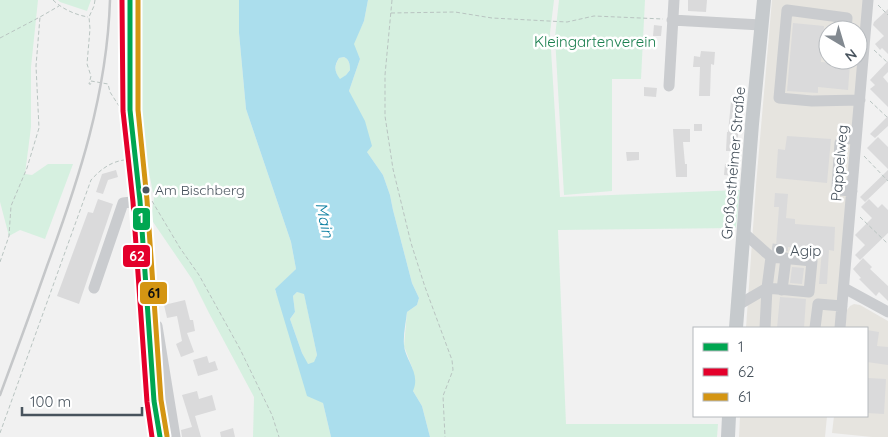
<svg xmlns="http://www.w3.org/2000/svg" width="888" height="437" viewBox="0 0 888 437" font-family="Quicksand,sans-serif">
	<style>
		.commercial { fill: #e6e4df; fill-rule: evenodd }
		.green { fill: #d6f0e0 }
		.water { fill: #abdeed; fill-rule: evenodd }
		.building { fill: #dadadb }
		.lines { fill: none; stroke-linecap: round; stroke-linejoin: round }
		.minor-tunnel { stroke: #cfd1d3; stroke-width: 11; stroke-dasharray: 11 5.5; stroke-linecap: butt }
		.path { stroke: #b9c4c1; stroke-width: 1; stroke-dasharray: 4 2.5; stroke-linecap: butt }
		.minor { stroke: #cacccf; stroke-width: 11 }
		.major { stroke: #c6cacd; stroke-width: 14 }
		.rail { stroke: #c5c7c9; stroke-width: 2.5 }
		.bus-1-casing { stroke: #fff; stroke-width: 9 }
		.bus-2-casing { stroke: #fff; stroke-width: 9 }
		.bus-3-casing { stroke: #fff; stroke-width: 9 }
		.bus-1 { stroke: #00a651; stroke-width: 5 }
		.bus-2 { stroke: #e4002b; stroke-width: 5 }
		.bus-3 { stroke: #d49513; stroke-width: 5 }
		.bus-dot { fill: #48535d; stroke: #fff; stroke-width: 2 }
		.poi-dot { fill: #838a91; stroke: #fff; stroke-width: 2 }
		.labels { text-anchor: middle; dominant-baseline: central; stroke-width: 5; stroke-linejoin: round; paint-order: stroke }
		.bus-label { font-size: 14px; fill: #48535d; stroke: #fff; text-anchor: start }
		.park-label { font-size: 15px; fill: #197f4e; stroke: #fff }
		.street-label { font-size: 15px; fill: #48535d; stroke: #fff }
		.poi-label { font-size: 15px; fill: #48535d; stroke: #fff; text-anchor: start }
		.water-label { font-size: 16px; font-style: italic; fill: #0f80a2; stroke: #fff }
		.line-badge { stroke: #fff; stroke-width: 2 }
		.badge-label { font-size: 14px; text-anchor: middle; font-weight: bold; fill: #fff }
		.pale-badge-label { font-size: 14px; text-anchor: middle; font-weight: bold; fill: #111 }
	</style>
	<rect width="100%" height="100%" fill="#f1f1f1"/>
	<!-- commercial -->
	<path class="commercial" d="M 772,0 L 866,0 L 836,328 L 746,328 L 756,185 ZM 828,30 L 858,30 L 858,60 L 828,60 Z
		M 854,304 L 860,305 L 888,321 L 888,437 L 872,437 L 832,433 L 834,416 L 867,416 L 867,328 L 845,328 L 847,310 L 850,306 Z
		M 740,416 L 827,416 L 825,437 L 739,437 Z"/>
	<!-- green -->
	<path class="green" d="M 0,0 L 38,0 L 31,67 L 31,127 L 25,174 L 32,175 L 48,164 L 73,164 L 45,239 L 20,230 L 9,236 L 0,202 Z
		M 58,0 L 91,0 L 87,11 L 60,2 Z
		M 142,0 L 239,0 L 239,33 L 246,109 L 291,242 L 296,269 L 275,290 L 323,403 L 331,437 L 253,437 L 254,397 L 209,313 L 192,279 L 151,219 L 154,198 L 147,162 L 140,109 Z
		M 368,0 L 554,0 L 550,33 L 560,197 L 740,190 L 736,228 L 558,230 L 566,424 L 718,424 L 717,437 L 430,437 L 422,406 L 413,391 L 413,370 L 404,346 L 407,312 L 417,305 L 419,298 L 412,283 L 393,210 L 390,195 L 383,175 L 367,152 L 349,91 L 360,59 L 353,44 L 364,21 Z
		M 559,0 L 645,0 L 641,79 L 612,79 L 612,191 L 564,195 L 555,37 Z
		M 344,57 C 349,59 350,64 350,70 L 346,75 L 340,80 C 334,71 334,67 339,58 Z
		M 297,292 L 304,293 L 317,355 L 314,363 L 307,364 L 302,353 L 290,319 L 295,312 L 293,296 Z"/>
	<!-- water -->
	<path class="water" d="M 239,0 L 368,0 L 364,21 L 354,44 L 360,59 L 349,91 L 365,121 L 372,146 L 367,152 L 383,175 L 390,195 L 393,210 L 412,283 L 419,298 L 417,305 L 407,312 C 406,322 403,335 404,345 C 405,360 421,373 413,391 L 422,406 L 430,437 L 331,437 L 323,403 L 307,396 L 275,289 L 296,269 L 291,242 L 246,109 L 239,33 ZM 344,57 C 349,59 350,64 350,70 L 346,75 L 340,79 C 334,71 334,66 339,58 ZM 297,292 L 304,294 L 317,355 L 314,362 L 308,364 L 302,353 L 290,319 L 295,312 L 293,296 Z"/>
	<!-- building -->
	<path class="building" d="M 688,0 L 707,0 L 706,12 L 688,11 Z
		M 888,9 L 888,54 L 882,48 L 880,50 L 875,44 L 884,36 L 873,25 L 874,22 Z
		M 793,23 L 824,26 L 821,62 L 850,64 L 848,90 L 818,87 L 818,93 L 787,91 Z
		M 654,25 L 662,26 L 661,36 L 653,36 Z
		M 701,51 L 715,52 L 714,65 L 711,64 L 710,96 L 699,96 L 700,67 L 693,67 L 694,56 L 700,57 Z
		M 888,61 L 888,72 L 883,77 L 888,83 L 888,107 L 870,89 L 875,85 L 870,80 Z
		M 644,87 L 657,88 L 656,97 L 644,96 Z
		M 731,102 L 741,103 L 740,122 L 739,122 L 737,151 L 726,151 L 727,132 L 728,132 Z
		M 888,116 L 888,126 L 875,138 L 870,134 Z
		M 694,124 L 702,124 L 702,131 L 694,131 Z
		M 673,129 L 690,129 L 690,142 L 683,142 L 685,164 L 687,164 L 687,177 L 676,177 Z
		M 787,136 L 831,139 L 827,183 L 776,178 L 778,149 L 785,150 Z
		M 878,137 L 888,147 L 888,169 L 867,148 Z
		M 626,152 L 639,152 L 639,160 L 627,161 Z
		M 725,164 L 735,165 L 735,176 L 724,175 Z
		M 116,170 L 118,177 L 108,180 L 103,194 L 96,192 L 102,174 Z
		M 888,170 L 888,180 L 865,202 L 860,197 Z
		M 775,193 L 788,194 L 786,218 L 795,219 L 795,224 L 835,227 L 834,251 L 829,250 L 827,284 L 819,284 L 822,250 L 788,247 L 788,251 L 785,251 L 774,250 L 772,248 L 772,246 L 776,246 L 779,207 L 774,207 Z
		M 98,199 L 113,204 L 79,304 L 57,296 L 88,212 L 93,213 Z
		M 869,199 L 878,208 L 882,204 L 888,210 L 888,233 L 860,260 L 855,255 L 865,245 L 855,235 L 872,218 L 861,207 Z
		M 863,258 L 872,267 L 870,269 L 888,286 L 888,301 L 879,292 L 876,296 L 859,279 L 861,278 L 853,269 Z
		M 792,267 L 804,268 L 802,284 L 790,283 Z
		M 780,297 L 806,299 L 804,328 L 777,328 Z
		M 185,300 L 190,320 L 193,320 L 195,331 L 187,333 L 194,352 L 181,357 L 176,344 L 182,341 L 177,316 L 167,318 L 164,305 Z
		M 867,330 L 879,332 L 877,346 L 888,347 L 888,365 L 867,362 Z
		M 207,356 L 209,363 L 215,361 L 218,370 L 198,376 L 193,360 Z
		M 867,378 L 886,379 L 884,414 L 867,413 Z
		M 197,391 L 199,399 L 212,395 L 216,410 L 195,416 L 201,437 L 182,437 L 181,430 L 192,427 L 182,395 Z
		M 233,428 L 235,437 L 221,437 L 220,432 Z"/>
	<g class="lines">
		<!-- minor-tunnel -->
		<path class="minor-tunnel" d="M 772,249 L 788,251"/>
		<!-- path -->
		<path class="path" d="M 53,0 C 62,9 76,15 88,17
			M 95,0 L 94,6 L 89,17 L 90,29 L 87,64 L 91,76 L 89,84 L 91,84 L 91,81 L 108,84 L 110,92 L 119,106
			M 392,0 L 385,75 L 385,116 L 393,169 L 411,243 L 425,287 L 452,360 L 453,370 L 443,396 L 445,437
			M 878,5 L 888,15
			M 391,13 L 455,12 L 492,18 L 567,22 L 594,16 L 663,19
			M 0,38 L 40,17 L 59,6
			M 874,50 L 888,63
			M 870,101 L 888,118
			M 864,156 L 888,181
			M 152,201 L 180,248 L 199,275 L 240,349 L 272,415 L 279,437
			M 860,217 L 888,244
			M 0,262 L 9,236 L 11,206 L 27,168 L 39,128 L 36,66 L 40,17
			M 0,433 L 91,180 C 100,170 110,162 124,160"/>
		<!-- minor -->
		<path class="minor" d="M 672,20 L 761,25
			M 846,30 L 847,18 L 787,10 L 779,98 L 812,101 L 860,100
			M 669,86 L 674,0
			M 852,191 L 839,190 L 837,186 L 840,143 L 844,139 L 856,138
			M 744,233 L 771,257 L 812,261 L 809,292 L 767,288 L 765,328
			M 94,288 L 123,203 L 140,201
			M 844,288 L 888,312
			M 782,290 L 786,258
			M 738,305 L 767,288 L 771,257
			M 149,321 L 157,326 L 175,437
			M 815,328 L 818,304 L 842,306
			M 840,328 L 868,0"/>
		<!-- major -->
		<path class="major" d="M 130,0 L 130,110 L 140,201 L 154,401 L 160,437
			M 736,328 L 752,124 L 764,0
			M 728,437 L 729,416"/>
		<!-- rail -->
		<path class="rail" d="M 0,395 C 16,352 32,309 47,266 C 79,179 107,94 110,0"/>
		<!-- bus-1 casing -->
		<g class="bus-1-casing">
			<path id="bus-1" d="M 130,0 L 130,110 L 140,201 L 154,401 L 160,437"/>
		</g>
		<!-- bus-2 casing -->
		<g class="bus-2-casing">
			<path id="bus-2" d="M 122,0 L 123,111 L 133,202 L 147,402 L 152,437"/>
		</g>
		<!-- bus-3 casing -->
		<g class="bus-3-casing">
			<path id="bus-3" d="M 138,0 L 138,110 L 147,200 L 161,400 L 167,436"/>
		</g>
		<!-- bus-1 -->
		<use href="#bus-1" class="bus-1"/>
		<!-- bus-2 -->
		<use href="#bus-2" class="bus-2"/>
		<!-- bus-3 -->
		<use href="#bus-3" class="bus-3"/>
	</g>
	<!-- markers -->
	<circle class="bus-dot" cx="146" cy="190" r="4.5"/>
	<circle class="poi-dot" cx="780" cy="250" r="5"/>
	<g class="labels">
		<!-- bus labels -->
		<g class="bus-label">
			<text x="155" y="190">Am Bischberg</text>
		</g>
		<!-- park labels -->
		<g class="park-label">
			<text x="595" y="41">Kleingartenverein</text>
		</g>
		<!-- street labels -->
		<g class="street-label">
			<text transform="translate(733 163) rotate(-85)">Großostheimer Straße</text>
			<text transform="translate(839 163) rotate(-85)">Pappelweg</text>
		</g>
		<!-- poi labels -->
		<g class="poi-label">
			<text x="790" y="250">Agip</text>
		</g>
		<!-- water labels -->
		<g class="water-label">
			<text transform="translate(325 220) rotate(78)">Main</text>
		</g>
	</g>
	<g class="line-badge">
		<rect x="132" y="207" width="19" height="24" rx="5" fill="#00a651"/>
		<rect x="122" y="244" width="29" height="24" rx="5" fill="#e4002b"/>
		<rect x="139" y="281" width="29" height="24" rx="5" fill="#d49513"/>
	</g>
	<g class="badge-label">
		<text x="141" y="223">1</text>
		<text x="137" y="261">62</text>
	</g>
	<g class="pale-badge-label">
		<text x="154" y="298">61</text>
	</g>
	<!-- legend -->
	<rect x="693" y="327" width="175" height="90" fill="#ffffff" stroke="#b6babe"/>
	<rect x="703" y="343" width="25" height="8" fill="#00a651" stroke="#b6babe"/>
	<text x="738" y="352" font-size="15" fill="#48535d">1</text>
	<rect x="703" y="368" width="25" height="8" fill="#e4002b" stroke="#b6babe"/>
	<text x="738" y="377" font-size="15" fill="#48535d">62</text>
	<rect x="703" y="393" width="25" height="8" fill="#d49513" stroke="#b6babe"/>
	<text x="738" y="402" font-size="15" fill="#48535d">61</text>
	<!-- north arrow -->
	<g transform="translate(843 45) rotate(142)"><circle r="24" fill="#ffffff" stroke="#b6babe"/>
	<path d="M0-4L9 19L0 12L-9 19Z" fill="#838a91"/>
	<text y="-8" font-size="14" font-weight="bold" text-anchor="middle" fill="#48535d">N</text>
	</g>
	<!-- scale -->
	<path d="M22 407v8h120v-8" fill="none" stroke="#48535d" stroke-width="2.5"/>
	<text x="30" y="407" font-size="15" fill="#48535d" stroke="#ffffff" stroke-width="4" paint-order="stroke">100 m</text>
</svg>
